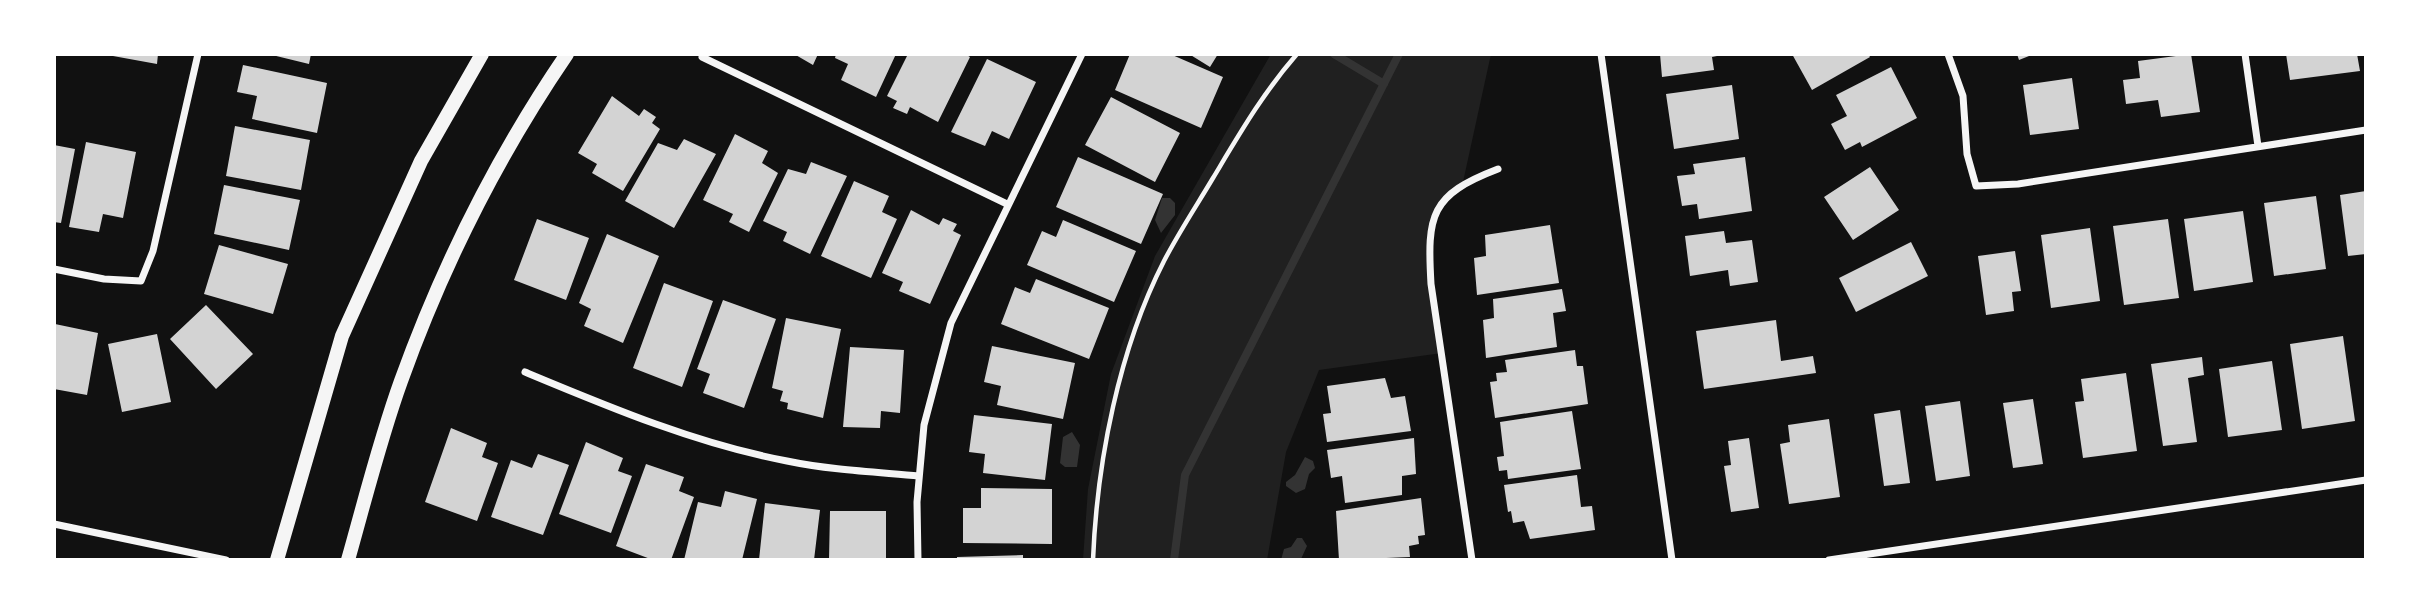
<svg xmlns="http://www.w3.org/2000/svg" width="2420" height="614" viewBox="0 0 2420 614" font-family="'Alegreya Sans',sans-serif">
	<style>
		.green { fill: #202020 }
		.water { fill: #333 }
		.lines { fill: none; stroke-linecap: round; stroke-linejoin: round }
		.stream { stroke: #333; stroke-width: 8 }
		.building { fill: #d3d3d3 }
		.path { stroke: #f5f5f5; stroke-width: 4.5 }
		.minor { stroke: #f5f5f5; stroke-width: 7 }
		.secondary { stroke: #f5f5f5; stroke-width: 14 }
	</style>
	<rect width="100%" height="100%" fill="#111"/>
	<!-- green -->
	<path class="green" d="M 1271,54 L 1491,54 L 1463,182 L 1434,210 L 1429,246 L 1442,353 L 1319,370 L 1286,452 L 1267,560 L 1083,560 L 1088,489 L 1111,374 L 1155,256 Z"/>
	<!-- water -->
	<path class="water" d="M 1162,198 L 1170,198 L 1175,203 L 1175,215 L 1161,233 L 1155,220 Z
		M 1072,432 L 1080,445 L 1077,467 L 1065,467 L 1060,463 L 1063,437 Z
		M 1305,457 L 1313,461 L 1315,468 L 1309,474 L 1305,489 L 1296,493 L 1286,486 L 1286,482 L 1295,475 Z
		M 1302,538 L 1307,546 L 1301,559 L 1281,560 L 1284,549 L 1291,547 L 1297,538 Z"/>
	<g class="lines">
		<!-- stream -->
		<path class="stream" d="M 1334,54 L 1384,84
			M 1174,560 L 1185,475 L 1399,54"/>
	</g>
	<!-- building -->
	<path class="building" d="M 102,54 L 158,54 L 157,64 Z
		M 268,54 L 311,54 L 309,64 Z
		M 794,54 L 818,54 L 813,65 Z
		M 836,54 L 896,54 L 876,97 L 841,80 L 848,64 L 835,58 Z
		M 908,54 L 965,54 L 970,57 L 938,122 L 910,107 L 907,114 L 893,108 L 897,101 L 887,96 Z
		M 1130,54 L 1170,54 L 1223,77 L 1201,128 L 1115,90 Z
		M 1189,54 L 1218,54 L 1210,67 Z
		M 1660,54 L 1717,54 L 1717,56 L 1712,57 L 1714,70 L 1662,77 Z
		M 1792,54 L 1868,54 L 1870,57 L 1812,90 Z
		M 2017,54 L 2034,54 L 2019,60 Z
		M 2191,54 L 2200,112 L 2161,117 L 2158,100 L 2126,104 L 2123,80 L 2140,78 L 2138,61 Z
		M 2286,54 L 2357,54 L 2360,71 L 2290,80 Z
		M 987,59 L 1036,82 L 1009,139 L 992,131 L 985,146 L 951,132 Z
		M 243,65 L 327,83 L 317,133 L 252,119 L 257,96 L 237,92 Z
		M 1891,67 L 1917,118 L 1862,147 L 1860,142 L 1845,150 L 1831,124 L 1847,116 L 1836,95 Z
		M 2072,78 L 2079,129 L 2030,135 L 2023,85 Z
		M 1732,85 L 1739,139 L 1674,149 L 1666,94 Z
		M 612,96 L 639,116 L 644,109 L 656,117 L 652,123 L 660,129 L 623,191 L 592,173 L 597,164 L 578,153 Z
		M 1111,97 L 1180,133 L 1155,182 L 1085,145 Z
		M 235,126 L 310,140 L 301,190 L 226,176 Z
		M 735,134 L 768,151 L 762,163 L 778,173 L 749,232 L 729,222 L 733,214 L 703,200 Z
		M 684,139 L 716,154 L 674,228 L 625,201 L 658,143 L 677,150 Z
		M 86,142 L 136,152 L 123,218 L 103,214 L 99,232 L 69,227 Z
		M 54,145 L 75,149 L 61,223 L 54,222 Z
		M 1078,157 L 1163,194 L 1141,244 L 1056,207 Z
		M 1745,157 L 1752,211 L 1699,219 L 1697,204 L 1682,206 L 1677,176 L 1695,174 L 1693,164 Z
		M 811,162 L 847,176 L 810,254 L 783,241 L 787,232 L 763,221 L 788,169 L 806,174 Z
		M 1870,167 L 1899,210 L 1853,240 L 1824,197 Z
		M 854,181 L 889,196 L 882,212 L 897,219 L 871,278 L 821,256 Z
		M 224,185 L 300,200 L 289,250 L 214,234 Z
		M 2366,191 L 2366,254 L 2348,256 L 2340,195 Z
		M 2316,196 L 2326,269 L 2274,276 L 2264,203 Z
		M 911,210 L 939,225 L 943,218 L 957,224 L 953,231 L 961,235 L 930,304 L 899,291 L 903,282 L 882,273 Z
		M 2243,211 L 2253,282 L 2194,291 L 2184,219 Z
		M 537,219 L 589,238 L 566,300 L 514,280 Z
		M 2168,219 L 2179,298 L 2124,305 L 2113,226 Z
		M 1063,220 L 1136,251 L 1114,302 L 1027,265 L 1042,231 L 1056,237 Z
		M 1550,225 L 1559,283 L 1477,295 L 1474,258 L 1486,256 L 1485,235 Z
		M 2090,228 L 2100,301 L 2051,308 L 2041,235 Z
		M 1724,231 L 1726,243 L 1752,240 L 1758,282 L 1730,286 L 1728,270 L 1690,276 L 1685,236 Z
		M 607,234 L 659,256 L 623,343 L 584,326 L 591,309 L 579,303 Z
		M 1911,242 L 1928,276 L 1856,312 L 1839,278 Z
		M 219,245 L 288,264 L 273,314 L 204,294 Z
		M 2015,251 L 2021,291 L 2012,292 L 2014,311 L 1986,315 L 1978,256 Z
		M 1036,279 L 1109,308 L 1089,359 L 1001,324 L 1015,287 L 1030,293 Z
		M 664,283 L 713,301 L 682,387 L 633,368 Z
		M 1562,289 L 1566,311 L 1553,313 L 1557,347 L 1486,358 L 1483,320 L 1494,318 L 1493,299 Z
		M 723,300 L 776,319 L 744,408 L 703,393 L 710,374 L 697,369 Z
		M 206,305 L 253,354 L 216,389 L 170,339 Z
		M 786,318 L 841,329 L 823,418 L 787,409 L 788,403 L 780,401 L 783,391 L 772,388 Z
		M 1776,320 L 1781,361 L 1813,356 L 1816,373 L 1704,389 L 1696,331 Z
		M 55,324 L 98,333 L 87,395 L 54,389 Z
		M 157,334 L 171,402 L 122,412 L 108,344 Z
		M 2343,336 L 2355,421 L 2302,429 L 2290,344 Z
		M 992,346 L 1075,363 L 1063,419 L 997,405 L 1001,386 L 984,382 Z
		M 850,347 L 904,350 L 900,413 L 881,411 L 880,428 L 843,427 Z
		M 1575,350 L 1577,366 L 1583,366 L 1588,404 L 1495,418 L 1490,382 L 1497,381 L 1496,373 L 1507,372 L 1505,360 Z
		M 2202,357 L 2204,375 L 2188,378 L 2197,442 L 2163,446 L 2151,364 Z
		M 2272,361 L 2282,430 L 2228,437 L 2219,369 Z
		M 2126,373 L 2137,451 L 2083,458 L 2075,402 L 2084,401 L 2081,379 Z
		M 1385,378 L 1391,398 L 1405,396 L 1411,431 L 1327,442 L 1323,414 L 1331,413 L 1327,386 Z
		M 2033,399 L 2043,464 L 2013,468 L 2003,403 Z
		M 1960,401 L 1970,476 L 1936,481 L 1925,406 Z
		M 1900,410 L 1910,483 L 1884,486 L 1874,414 Z
		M 1572,411 L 1581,469 L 1508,479 L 1507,470 L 1499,471 L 1497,457 L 1504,456 L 1500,422 Z
		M 974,415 L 1052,424 L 1045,480 L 983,473 L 985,454 L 969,452 Z
		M 1829,419 L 1840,497 L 1789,504 L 1780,444 L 1790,442 L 1788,425 Z
		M 451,428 L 487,443 L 482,457 L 498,463 L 477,521 L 425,502 Z
		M 1414,438 L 1416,474 L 1402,476 L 1402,495 L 1345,503 L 1342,476 L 1331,478 L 1327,450 Z
		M 1749,438 L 1759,508 L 1731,512 L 1724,466 L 1731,465 L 1728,441 Z
		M 586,442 L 623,458 L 618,471 L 632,476 L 611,533 L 559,514 Z
		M 538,454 L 569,465 L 543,535 L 491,517 L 511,460 L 532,468 Z
		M 646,464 L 684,477 L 679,491 L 694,497 L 671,560 L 653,560 L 616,546 Z
		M 1577,475 L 1581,507 L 1592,506 L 1595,530 L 1530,539 L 1524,521 L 1513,523 L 1511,511 L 1508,512 L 1504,485 Z
		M 981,488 L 1052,489 L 1052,544 L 963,543 L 963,508 L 981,508 Z
		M 725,491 L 757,499 L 742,560 L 684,560 L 698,502 L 721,507 Z
		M 1421,498 L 1425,535 L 1418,536 L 1419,544 L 1409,546 L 1410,557 L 1339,560 L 1336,511 Z
		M 765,503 L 820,510 L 814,560 L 759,560 Z
		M 830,511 L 886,511 L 886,560 L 829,560 Z
		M 1023,555 L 1023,560 L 957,560 L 957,557 Z"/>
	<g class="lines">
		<!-- path -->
		<path class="path" d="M 1093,560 C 1097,461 1119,349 1164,261 C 1179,232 1197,205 1213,178 C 1240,133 1263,93 1297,54"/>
		<!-- minor -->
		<path class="minor" d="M 1601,54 L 1672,560
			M 1948,54 L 1963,96 L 1967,154 L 1976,186 L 2018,184 L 2366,130
			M 2245,54 L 2258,146
			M 702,57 L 1007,204
			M 54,269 L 104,279 L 141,281 L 153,251 L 198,54
			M 525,372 C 609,407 697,444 787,461 C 830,470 875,472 919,476
			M 54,524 L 226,560
			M 918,560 L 917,502 L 924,425 L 951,323 L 1082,54
			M 1472,560 L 1431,284 C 1427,215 1430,195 1498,169
			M 1829,560 L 2366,480"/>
		<!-- secondary -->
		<path class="secondary" d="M 277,560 L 342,336 L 421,161 L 482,54
			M 348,560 C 365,500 380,439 401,381 C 442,267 498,155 567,54"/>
	</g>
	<!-- border -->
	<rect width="2420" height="614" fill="none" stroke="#ffffff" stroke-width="112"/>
</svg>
